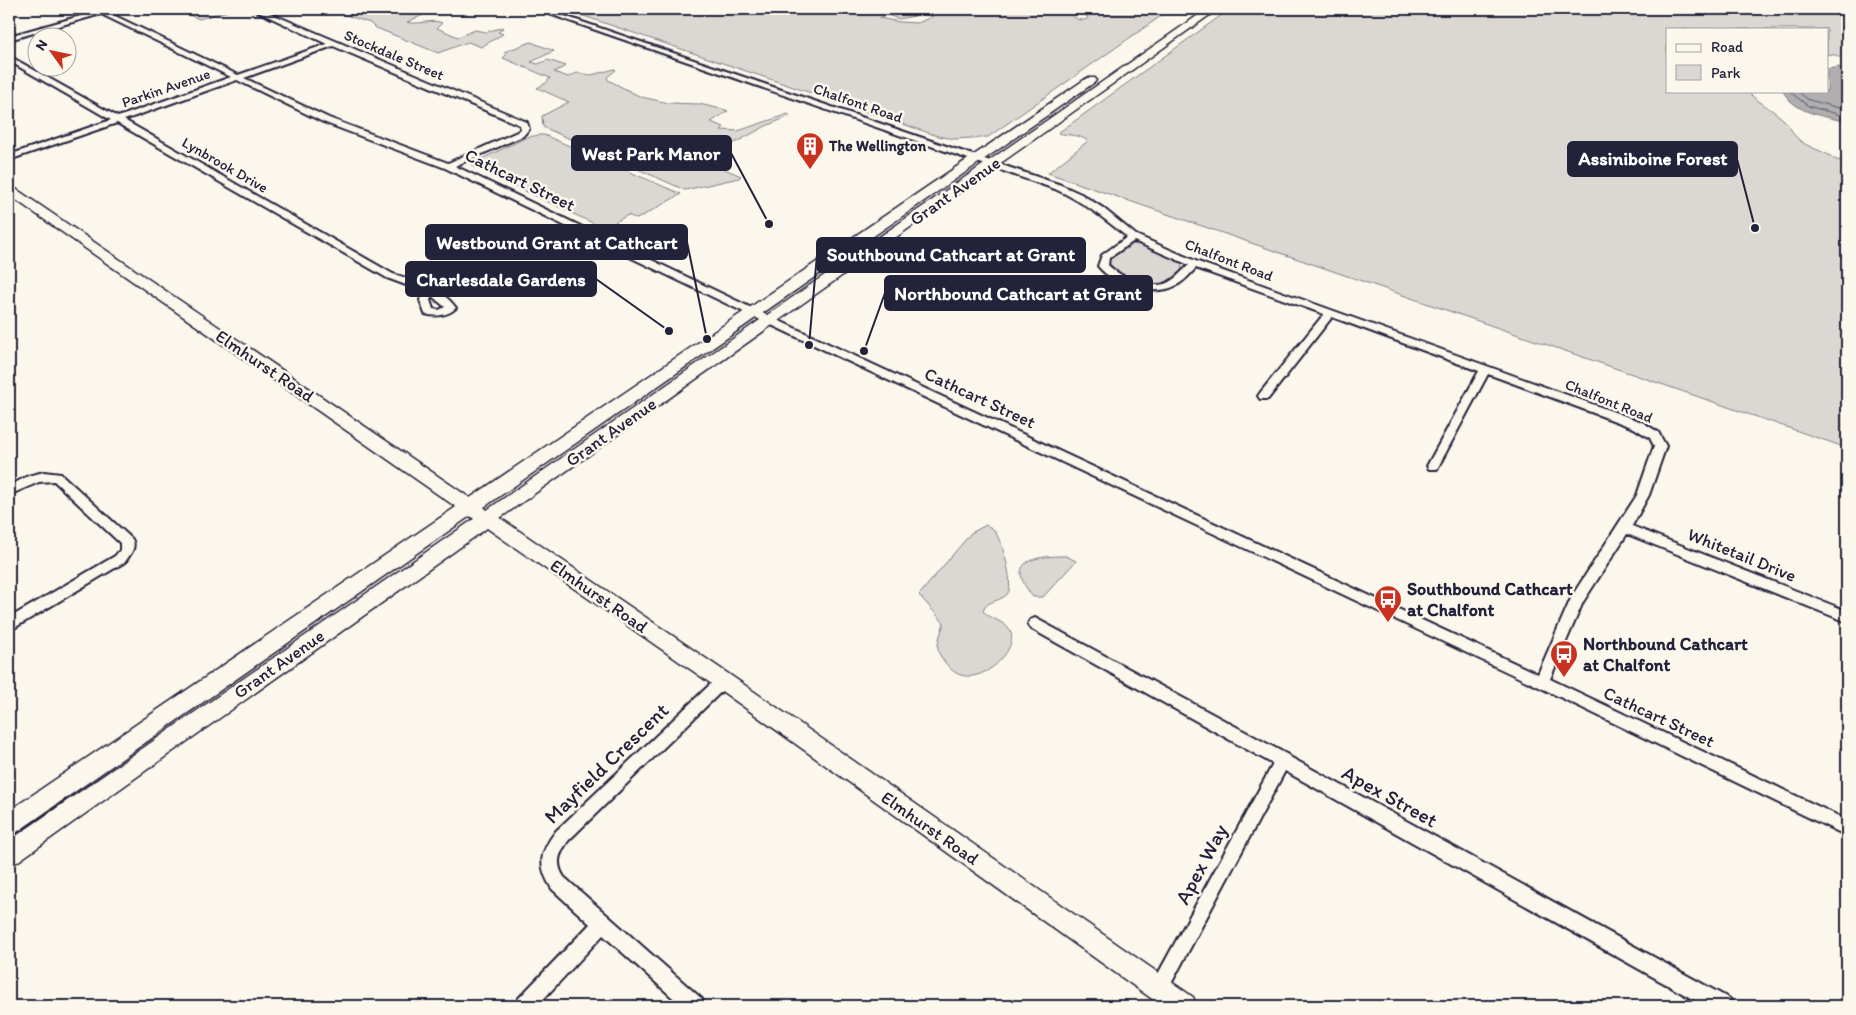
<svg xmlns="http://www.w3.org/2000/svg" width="1856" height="1015" viewBox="0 0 1856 1015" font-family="Itim,sans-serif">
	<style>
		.green { fill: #dbd8d3; stroke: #7e7d87; fill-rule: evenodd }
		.water { fill: #b1aeb0; stroke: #787681 }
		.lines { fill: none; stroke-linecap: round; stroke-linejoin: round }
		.shore { stroke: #5b5a6a; stroke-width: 1 }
		.street-casing { stroke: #22223b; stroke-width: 4 }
		.secondary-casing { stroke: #22223b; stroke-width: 3 }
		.street { fill: #fbf7ec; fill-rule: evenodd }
		.secondary { fill: #fbf7ec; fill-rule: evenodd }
		.labels { text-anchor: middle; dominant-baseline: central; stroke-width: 5; stroke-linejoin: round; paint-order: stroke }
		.far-street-label { font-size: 15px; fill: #22223b; stroke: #fbf7ec }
		.far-poi-label { font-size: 15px; font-weight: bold; fill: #22223b; stroke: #fbf7ec; text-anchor: start }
		.street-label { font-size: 18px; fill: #22223b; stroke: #fbf7ec }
		.poi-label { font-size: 18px; font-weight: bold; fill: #22223b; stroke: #fbf7ec; text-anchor: start }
		.near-street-label { font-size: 21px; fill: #22223b; stroke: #fbf7ec }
		.leader { fill: none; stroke: #22223b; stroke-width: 2 }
		.callout-dot { fill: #22223b; stroke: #fbf7ec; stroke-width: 2 }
		.callout { fill: #22223b; stroke: #22223b; stroke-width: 2 }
		.callout-label { font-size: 19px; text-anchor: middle; font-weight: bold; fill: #fff }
	</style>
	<rect width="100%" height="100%" fill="#fbf7ec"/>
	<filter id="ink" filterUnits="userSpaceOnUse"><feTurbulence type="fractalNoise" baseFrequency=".02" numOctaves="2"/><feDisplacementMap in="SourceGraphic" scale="10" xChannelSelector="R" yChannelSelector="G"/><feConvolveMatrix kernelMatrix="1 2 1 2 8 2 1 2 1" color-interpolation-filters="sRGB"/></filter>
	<g filter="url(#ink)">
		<!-- green -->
		<path class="green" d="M 174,9 L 235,9 L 199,19 Z
			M 327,9 L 396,9 L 392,13 C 405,17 417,6 430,10 L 430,12 L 407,22 C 419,26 431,18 442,23 L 437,28 L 458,37 L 475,30 L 486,32 L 504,27 L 498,32 L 503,34 L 481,47 L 468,42 L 438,53 L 374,27 L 370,23 Z
			M 563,9 L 1070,9 L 1069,13 C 1073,18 1083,23 1088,18 L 1085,14 C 1096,7 1104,12 1111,9 L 1171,9 L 988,137 L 954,139 L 938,136 ZM 917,11 L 930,11 L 925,14 L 933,16 L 918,23 L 900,22 L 879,18 L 887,15 L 899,19 L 914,16 L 915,16 L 903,13 Z
			M 1230,9 L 1847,9 L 1847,61 L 1835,55 L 1827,54 L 1827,29 L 1667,29 L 1667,91 L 1746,91 C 1758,102 1772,109 1784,120 C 1790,125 1792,134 1798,139 C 1809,149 1824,150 1836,160 L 1847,161 L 1847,448 L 1048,173 L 1088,141 C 1079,134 1069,136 1058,133 Z
			M 531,42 L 554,51 L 531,62 L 538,64 L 548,60 L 566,66 L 554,72 L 568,77 L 577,73 L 591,75 L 615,69 L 616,70 L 607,77 L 608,80 L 641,97 L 669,103 L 699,104 L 726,110 L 728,111 L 711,122 L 724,127 L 721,130 L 738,131 L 788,114 L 790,116 L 766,126 L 703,160 L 741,176 L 739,178 L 685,190 L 543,127 L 542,116 L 569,102 L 537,88 L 546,83 L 550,78 L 503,58 L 507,54 L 504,52 Z
			M 540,135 L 544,135 L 681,194 L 637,219 L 628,215 L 615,222 L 626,229 L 616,234 L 472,166 L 471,164 L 527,137 Z
			M 1127,244 C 1144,244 1169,253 1182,264 L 1181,273 C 1177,276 1173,281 1168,283 C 1153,291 1121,277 1109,267 C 1108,256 1119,250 1127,244 Z
			M 986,525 C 987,526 993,528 993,529 C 1002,538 1014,583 1008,593 C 1002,602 987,599 983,611 C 991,620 1004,620 1010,631 C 1021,649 974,697 948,666 C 944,661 939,656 938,649 C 937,642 942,630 944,623 L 919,595 L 971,533 Z
			M 1066,556 L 1076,561 L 1043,597 L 1033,597 C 1004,561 1033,556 1066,556 Z"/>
		<!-- water -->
		<path class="water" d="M 1839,67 L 1847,71 L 1847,122 C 1825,116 1795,114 1783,91 L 1827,91 L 1827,69 Z"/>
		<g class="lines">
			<!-- shore -->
			<path class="shore" d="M 1789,91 L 1808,106 L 1847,117
				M 1797,91 L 1809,100 L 1847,110"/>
			<!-- street casing -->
			<g class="street-casing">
				<path id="street" d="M 92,9 L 107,10 L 107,12 L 238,75 L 327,44 L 252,9 L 260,9 L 527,122 L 529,129 L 523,136 L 455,166 L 758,311 L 1538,674 L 1572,596 L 1637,495 L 1654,446 L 1650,438 L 1634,428 L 1488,374 L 1437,469 L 1429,469 L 1427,466 L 1479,371 L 1332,317 L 1268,399 L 1260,399 L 1258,396 L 1260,393 L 1324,314 L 1196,268 C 1190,274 1184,282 1175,286 C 1153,297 1113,285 1098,266 L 1102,255 L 1127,237 C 1104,218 1082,201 1055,189 L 535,9 L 544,9 L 1061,185 L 1081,194 L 1103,208 L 1136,235 L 1198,262 L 1642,422 L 1658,432 L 1666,446 L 1649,495 L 1632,526 L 1847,611 L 1847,622 L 1627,534 L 1583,602 L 1550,679 L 1847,820 L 1847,836 L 1537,686 L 750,315 L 445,168 L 323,122 L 237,80 L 124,120 L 393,274 C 417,281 441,287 456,308 C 447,316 437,317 425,314 L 420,300 L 425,292 L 387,278 L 117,123 L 9,160 L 9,155 L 111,120 L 9,61 L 9,56 L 118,117 L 231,77 L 101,14 L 9,40 L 9,36 L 95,12 ZM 333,46 L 520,125 L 521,129 L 517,132 L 448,163 L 329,118 L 244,78 ZM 1134,241 L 1189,265 C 1182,271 1176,279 1167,283 C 1150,290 1121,278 1108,265 L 1109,258 ZM 432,296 L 445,307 L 439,310 L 433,309 L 430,300 Z
					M 44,472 L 61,474 L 132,539 C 137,547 130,555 125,562 L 9,631 L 9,618 L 115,556 L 120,550 L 120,543 L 54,481 L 39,482 L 9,495 L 9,486 L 28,476 Z
					M 1035,618 L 1288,755 L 1290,757 L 1730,999 L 1732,1006 L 1705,1006 L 1285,771 L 1165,995 L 1159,998 L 1153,995 L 1150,989 L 1153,983 L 1273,764 L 1030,628 L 1028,624 L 1030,620 Z
					M 723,675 L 728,677 L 730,681 L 728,685 L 568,841 C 559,854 555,863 564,877 L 702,999 L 704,1006 L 682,1006 L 603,935 L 537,1006 L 516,1006 L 518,999 L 590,924 L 552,889 C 537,865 540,852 556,831 L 718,677 Z"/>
			</g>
			<!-- secondary casing -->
			<g class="secondary-casing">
				<path id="secondary" d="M 1207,9 L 1218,9 L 500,518 L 730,675 L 1193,997 L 1197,1006 L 1162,1006 L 716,687 L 487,528 L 17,862 L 9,865 L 9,841 L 474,519 L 470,516 L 17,832 L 9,835 L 9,811 L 456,507 L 9,195 L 9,186 L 13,187 L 470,498 L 1087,78 L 1095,78 L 1096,80 L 1095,82 L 484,507 L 487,510 Z"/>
			</g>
			<!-- street -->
			<use href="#street" class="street"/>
			<!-- secondary -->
			<use href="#secondary" class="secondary"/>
		</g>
	</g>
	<!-- icons -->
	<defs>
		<g id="building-pin" transform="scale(1.4375)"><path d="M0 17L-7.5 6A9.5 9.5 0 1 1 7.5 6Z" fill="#c8321e" stroke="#fbf7ec"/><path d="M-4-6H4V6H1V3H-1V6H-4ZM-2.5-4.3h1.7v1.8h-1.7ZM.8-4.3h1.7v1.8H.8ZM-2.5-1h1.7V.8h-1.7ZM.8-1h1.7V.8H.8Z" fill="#fff"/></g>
		<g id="bus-pin" transform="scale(1.4375)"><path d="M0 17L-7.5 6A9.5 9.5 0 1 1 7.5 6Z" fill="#c8321e" stroke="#fbf7ec"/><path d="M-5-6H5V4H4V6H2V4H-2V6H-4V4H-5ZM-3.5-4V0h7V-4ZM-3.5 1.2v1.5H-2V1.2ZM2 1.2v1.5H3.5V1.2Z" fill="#fff"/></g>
	</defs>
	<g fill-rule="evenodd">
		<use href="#building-pin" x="810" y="146"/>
		<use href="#bus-pin" x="1388" y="599"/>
		<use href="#bus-pin" x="1564" y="654"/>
	</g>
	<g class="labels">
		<!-- far-street labels -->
		<g class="far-street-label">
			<text transform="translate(394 55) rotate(23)">Stockdale Street</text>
			<text transform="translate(166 88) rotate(-19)">Parkin Avenue</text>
			<text transform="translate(858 103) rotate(19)">Chalfont Road</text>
			<text transform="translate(225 165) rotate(30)">Lynbrook Drive</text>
			<text transform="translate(1229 260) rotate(21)">Chalfont Road</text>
			<text transform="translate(1609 401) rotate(22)">Chalfont Road</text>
		</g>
		<!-- far-poi labels -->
		<g class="far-poi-label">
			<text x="829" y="146">The Wellington</text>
		</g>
		<!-- street labels -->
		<g class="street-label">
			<text transform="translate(520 180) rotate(26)">Cathcart Street</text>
			<text transform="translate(955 191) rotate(-35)">Grant Avenue</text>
			<text transform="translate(265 366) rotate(34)">Elmhurst Road</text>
			<text transform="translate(980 398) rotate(25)">Cathcart Street</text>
			<text transform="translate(611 432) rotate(-35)">Grant Avenue</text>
			<text transform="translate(1742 555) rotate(22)">Whitetail Drive</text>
			<text transform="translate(599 596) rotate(35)">Elmhurst Road</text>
			<text transform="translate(279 664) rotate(-35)">Grant Avenue</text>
			<text transform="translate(1659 717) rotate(25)">Cathcart Street</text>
			<text transform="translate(930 828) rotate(35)">Elmhurst Road</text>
		</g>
		<!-- poi labels -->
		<g class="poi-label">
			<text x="1407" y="589">Southbound Cathcart<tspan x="1407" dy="21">at Chalfont</tspan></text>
			<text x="1583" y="644">Northbound Cathcart<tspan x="1583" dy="21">at Chalfont</tspan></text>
		</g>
		<!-- near-street labels -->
		<g class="near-street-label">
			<text transform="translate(606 763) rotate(-44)">Mayfield Crescent</text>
			<text transform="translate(1390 796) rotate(29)">Apex Street</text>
			<text transform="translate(1201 864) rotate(-62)">Apex Way</text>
		</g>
	</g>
	<!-- callouts -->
	<path class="leader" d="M769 224L731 153M1755 228L1737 159M707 339L687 242M809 345L817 255M669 331L596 279M864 351L885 293"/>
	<g class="callout-dot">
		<circle cx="769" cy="224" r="5"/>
		<circle cx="1755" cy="228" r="5"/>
		<circle cx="707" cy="339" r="5"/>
		<circle cx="809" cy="345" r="5"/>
		<circle cx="669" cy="331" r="5"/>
		<circle cx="864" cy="351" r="5"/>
	</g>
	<g class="callout">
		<rect x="572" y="136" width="159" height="34" rx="5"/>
		<rect x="1568" y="142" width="169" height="34" rx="5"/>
		<rect x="426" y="225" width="261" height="34" rx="5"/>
		<rect x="817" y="238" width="268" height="34" rx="5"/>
		<rect x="406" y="262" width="190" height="34" rx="5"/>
		<rect x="885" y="276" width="267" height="34" rx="5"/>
	</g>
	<g class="callout-label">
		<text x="651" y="160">West Park Manor</text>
		<text x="1653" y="165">Assiniboine Forest</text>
		<text x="557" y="249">Westbound Grant at Cathcart</text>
		<text x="951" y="261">Southbound Cathcart at Grant</text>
		<text x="501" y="286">Charlesdale Gardens</text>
		<text x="1018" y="300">Northbound Cathcart at Grant</text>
	</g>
	<!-- margin -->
	<rect width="1856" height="1015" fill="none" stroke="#fbf7ec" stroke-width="30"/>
	<rect x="15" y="15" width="1826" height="985" fill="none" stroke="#22223b" stroke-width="2" filter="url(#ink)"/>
	<!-- legend -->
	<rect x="1666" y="28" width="162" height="65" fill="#fbf7ec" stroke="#a4a2a5"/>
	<rect x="1676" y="44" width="25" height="8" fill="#fbf7ec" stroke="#a4a2a5"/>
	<text x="1711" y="52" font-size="15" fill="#22223b">Road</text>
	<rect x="1676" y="65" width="25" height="15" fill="#dbd8d3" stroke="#a4a2a5"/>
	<text x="1711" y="78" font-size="15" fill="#22223b">Park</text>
	<!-- north arrow -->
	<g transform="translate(52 52) rotate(303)"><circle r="24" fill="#fbf7ec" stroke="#a4a2a5"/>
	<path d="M0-4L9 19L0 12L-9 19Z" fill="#c8321e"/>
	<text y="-8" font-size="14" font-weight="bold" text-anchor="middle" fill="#22223b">N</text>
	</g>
</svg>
